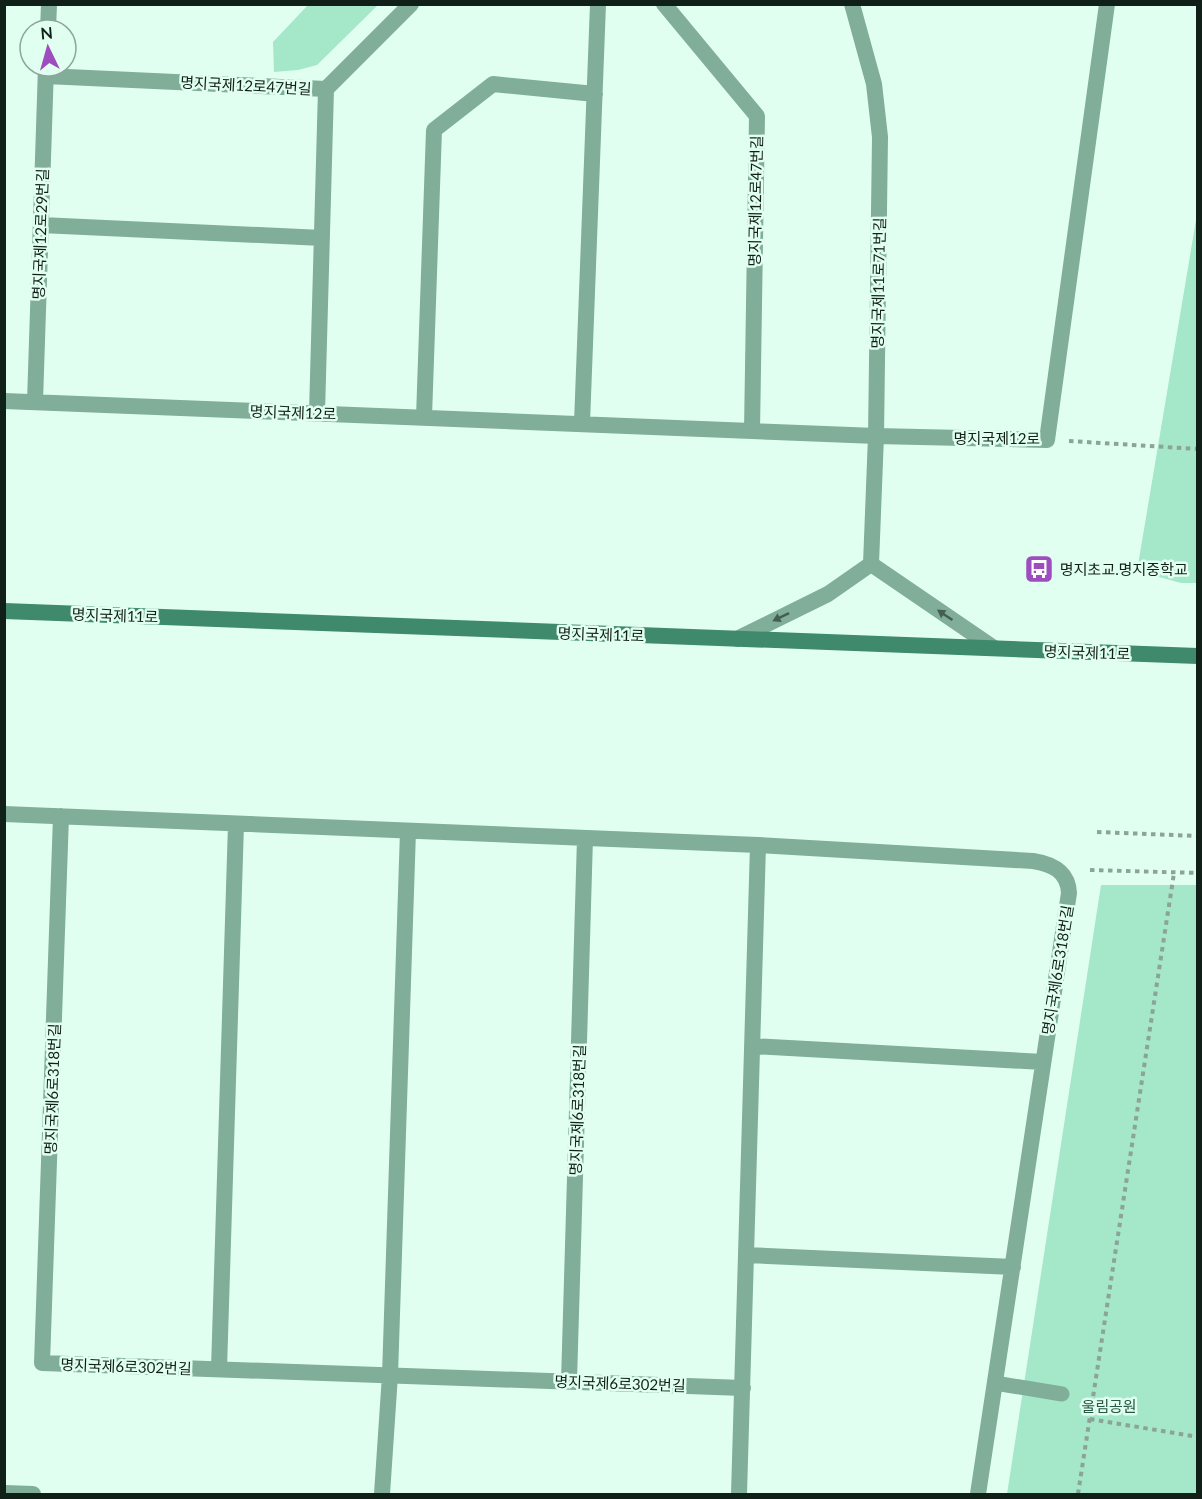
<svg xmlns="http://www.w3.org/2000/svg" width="1202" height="1499" viewBox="0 0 1202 1499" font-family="Lato,'Noto Sans KR',sans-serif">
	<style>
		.green { fill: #a4e7c9 }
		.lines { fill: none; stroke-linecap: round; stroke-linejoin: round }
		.path { stroke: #8ca398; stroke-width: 4; stroke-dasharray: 4.5 4.5; stroke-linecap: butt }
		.service { stroke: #80ae99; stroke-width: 15 }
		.minor { stroke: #80ae99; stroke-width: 16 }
		.secondary { stroke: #3f8a6c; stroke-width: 16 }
		.oneway { fill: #435f53 }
		.labels { text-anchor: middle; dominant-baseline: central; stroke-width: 5; stroke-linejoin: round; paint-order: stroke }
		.street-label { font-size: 15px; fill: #111f19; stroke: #e1fff0 }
		.poi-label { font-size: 15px; fill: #111f19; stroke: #e1fff0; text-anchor: start }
		.park-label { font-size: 15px; fill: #275844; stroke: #e1fff0 }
	</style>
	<rect width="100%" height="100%" fill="#e1fff0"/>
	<!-- green -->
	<path class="green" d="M 308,5 L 378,5 L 317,65 L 298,70 L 274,72 L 273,42 Z
		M 1197,214 L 1198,583 L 1181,583 L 1137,571 Z
		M 1101,885 L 1197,885 L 1197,1494 L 1007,1494 Z"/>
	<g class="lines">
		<!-- path -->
		<path class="path" d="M 1069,441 L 1198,449
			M 1097,832 L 1198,836
			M 1090,870 L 1198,873
			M 1090,1419 L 1198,1437
			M 1078,1494 L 1174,873"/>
		<!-- service -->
		<path class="service" d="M 995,1383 L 1062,1394"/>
		<!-- minor -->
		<path class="minor" d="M 664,4 L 757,116 L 752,431
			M 852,4 L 874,84 L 880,137 L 876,436 L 871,564
			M 48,30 L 49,4
			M 46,76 L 326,89 L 411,4
			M 41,225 L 322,238
			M 4,401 L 876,436 L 1047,440 L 1107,4
			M 35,402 L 46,67
			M 317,413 L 326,89
			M 424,417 L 434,130 L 493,84 L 595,94
			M 582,423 L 598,4
			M 737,639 L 828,594 L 871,564 L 994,648
			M 4,814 L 758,845 L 1033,861 C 1052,864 1068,871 1069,893 L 978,1494
			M 61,816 L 42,1363 L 743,1388
			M 752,1046 L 1043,1062
			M 746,1255 L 1013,1267
			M 219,1369 L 236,824
			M 569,1381 L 585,838
			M 4,1493 L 33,1494
			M 382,1494 L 390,1375 L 408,831
			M 739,1494 L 758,845"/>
		<!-- secondary -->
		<path class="secondary" d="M 4,611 L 1198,656"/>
	</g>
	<!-- one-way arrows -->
	<defs><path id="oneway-solid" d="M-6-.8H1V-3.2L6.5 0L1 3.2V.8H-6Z" transform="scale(1.5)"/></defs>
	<g class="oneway">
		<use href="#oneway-solid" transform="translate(945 615) rotate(-146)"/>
		<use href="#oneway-solid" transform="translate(781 617) rotate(154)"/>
	</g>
	<!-- icons -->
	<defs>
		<g id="bus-square" transform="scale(1.5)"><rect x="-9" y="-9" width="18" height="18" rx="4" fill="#9d4dbd" stroke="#e1fff0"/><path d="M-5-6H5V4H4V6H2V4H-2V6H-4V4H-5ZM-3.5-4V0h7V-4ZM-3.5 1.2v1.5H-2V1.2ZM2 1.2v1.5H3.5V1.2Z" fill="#fff"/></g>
	</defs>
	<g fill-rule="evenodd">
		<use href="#bus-square" x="1039" y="569"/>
	</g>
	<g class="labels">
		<!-- street labels -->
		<g class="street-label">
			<text transform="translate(246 85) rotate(3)">명지국제12로47번길</text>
			<text transform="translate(755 201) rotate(-89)">명지국제12로47번길</text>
			<text transform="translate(40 234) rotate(-88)">명지국제12로29번길</text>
			<text transform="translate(878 283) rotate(-89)">명지국제11로71번길</text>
			<text transform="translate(293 412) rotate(2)">명지국제12로</text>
			<text x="997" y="438">명지국제12로</text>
			<text transform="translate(115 615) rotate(2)">명지국제11로</text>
			<text transform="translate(601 634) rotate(2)">명지국제11로</text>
			<text transform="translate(1087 652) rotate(2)">명지국제11로</text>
			<text transform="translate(1057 970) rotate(-81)">명지국제6로318번길</text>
			<text transform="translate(52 1089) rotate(-88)">명지국제6로318번길</text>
			<text transform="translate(577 1110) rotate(-88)">명지국제6로318번길</text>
			<text transform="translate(126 1366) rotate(2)">명지국제6로302번길</text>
			<text transform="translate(620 1383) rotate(2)">명지국제6로302번길</text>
		</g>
		<!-- poi labels -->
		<g class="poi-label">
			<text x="1060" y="569">명지초교.명지중학교</text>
		</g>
		<!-- park labels -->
		<g class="park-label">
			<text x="1109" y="1406">울림공원</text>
		</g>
	</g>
	<!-- border -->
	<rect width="1202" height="1499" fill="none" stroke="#111f19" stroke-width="12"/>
	<!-- north arrow -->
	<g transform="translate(48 48) rotate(355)"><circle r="28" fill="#e1fff0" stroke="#8ea59a" stroke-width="1.5"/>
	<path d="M0-4.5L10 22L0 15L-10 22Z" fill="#9d4dbd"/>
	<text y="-9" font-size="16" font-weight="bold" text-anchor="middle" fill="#111f19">N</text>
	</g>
</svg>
